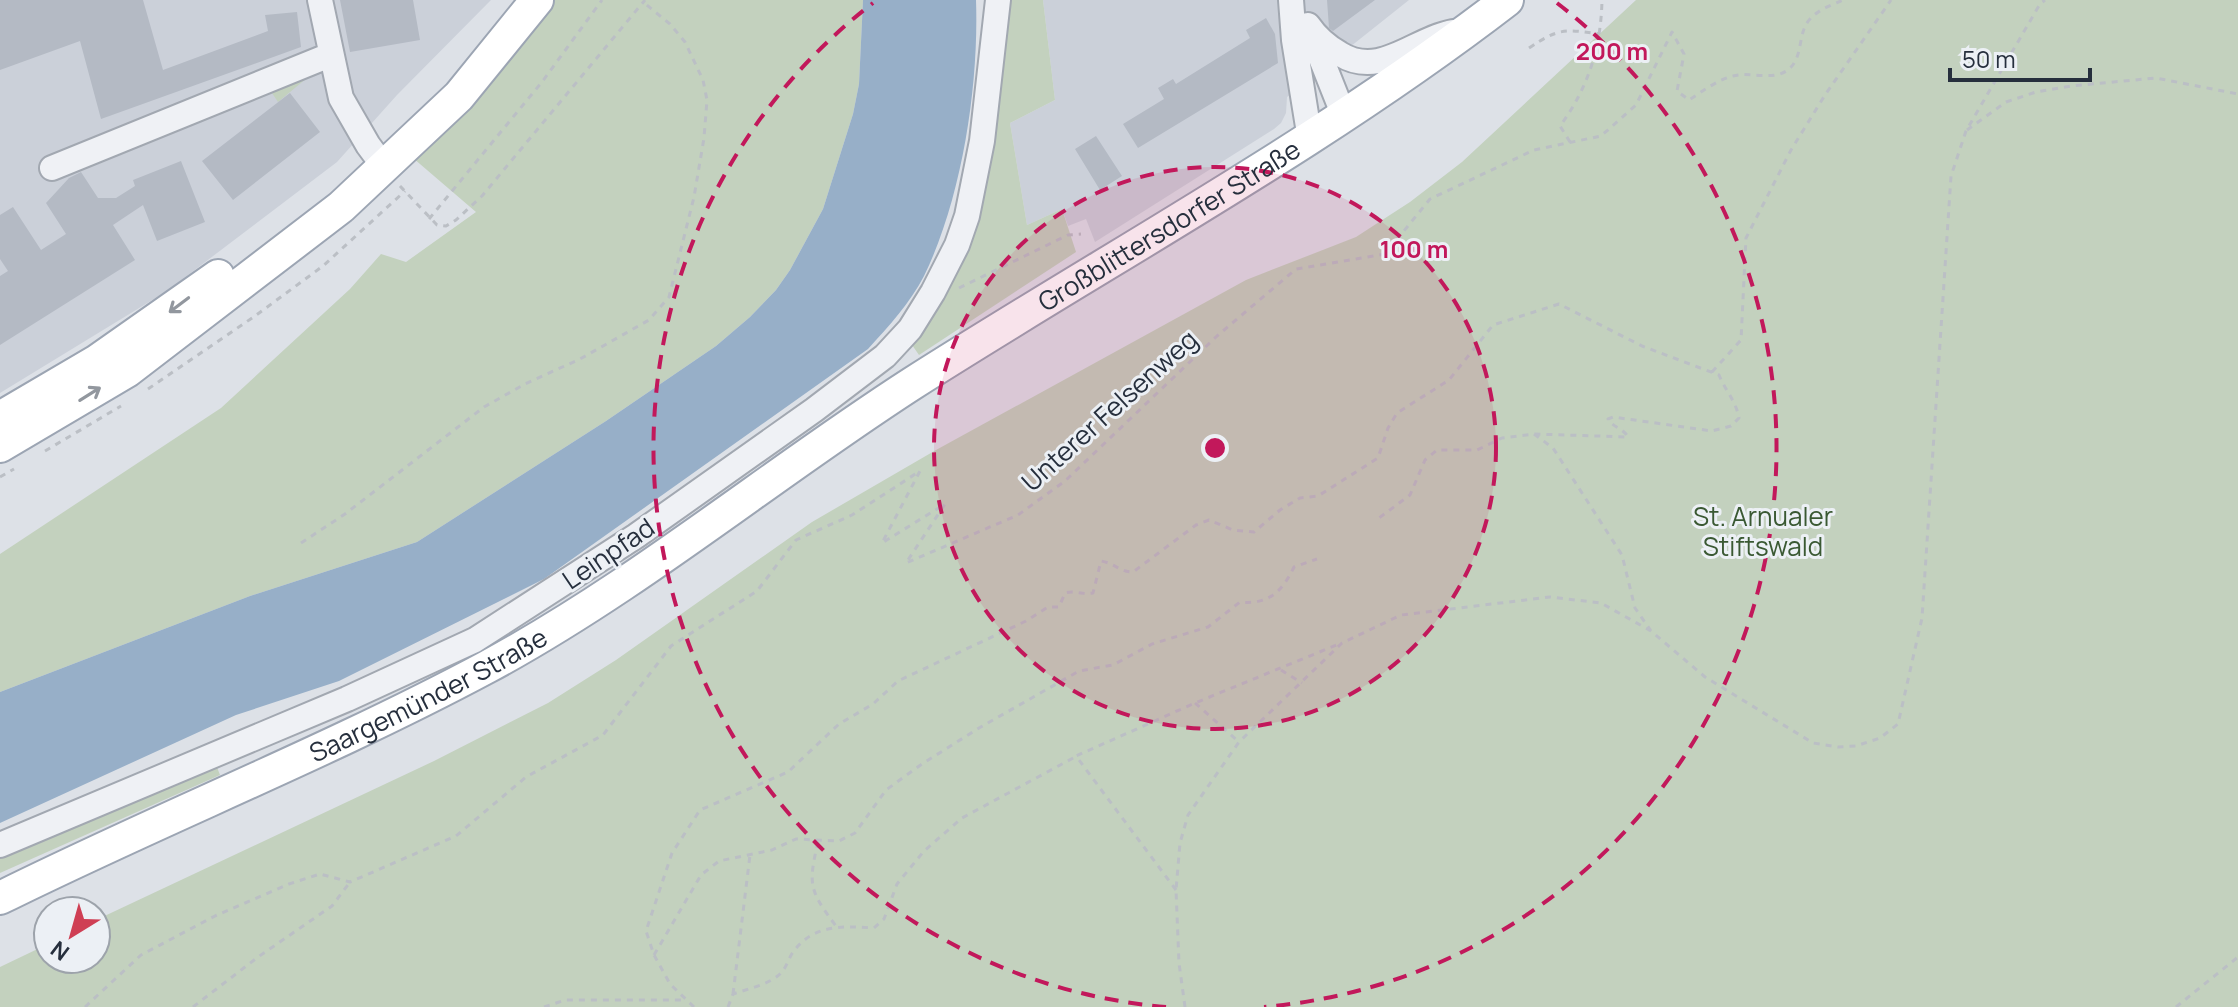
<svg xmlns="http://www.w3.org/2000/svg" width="2238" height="1007" viewBox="0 0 2238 1007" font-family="Manrope,sans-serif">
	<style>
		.built { fill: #cbd0d9 }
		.green { fill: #c3d1be }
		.water { fill: #97afc8 }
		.building { fill: #b4bac4 }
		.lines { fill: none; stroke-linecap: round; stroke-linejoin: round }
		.minor-casing { stroke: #a2a8b1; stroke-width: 28 }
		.major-casing { stroke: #9ca5b3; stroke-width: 36 }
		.path { stroke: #bbbfc5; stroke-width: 3; stroke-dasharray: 6 6; stroke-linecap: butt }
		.minor { stroke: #eff1f5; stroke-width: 24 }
		.major { stroke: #fff; stroke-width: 32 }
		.oneway { stroke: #92979e }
		.ring { fill: none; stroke: #c2185b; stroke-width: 4; stroke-dasharray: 14 10 }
		.labels { text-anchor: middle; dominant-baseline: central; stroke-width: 6; stroke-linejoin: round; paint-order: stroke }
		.street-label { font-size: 26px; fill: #262f3d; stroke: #ecf0f5 }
		.park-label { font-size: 26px; fill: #3a5933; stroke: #ecf0f5 }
		.centre { fill: #c2185b; stroke: #ecf0f5; stroke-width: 4 }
		.ring-label { font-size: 24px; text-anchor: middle; font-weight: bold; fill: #c2185b; stroke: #ecf0f5; stroke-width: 6; stroke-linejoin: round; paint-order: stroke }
	</style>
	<rect width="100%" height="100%" fill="#dde1e7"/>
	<!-- built -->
	<path class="built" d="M 0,0 L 491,0 L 397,95 L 337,162 L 167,291 L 0,393 Z
		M 1043,0 L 1409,0 L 1287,97 L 1286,113 L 1281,123 L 1274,129 L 1095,242 L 1086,219 L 1068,226 L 1062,209 L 1027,225 L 1010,123 L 1055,100 Z"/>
	<!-- green -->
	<path class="green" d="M 550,0 L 863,0 L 859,84 L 853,114 L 823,209 L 790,270 L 776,290 L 750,317 L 716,346 L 606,421 L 417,542 L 250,596 L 0,692 L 0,554 L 221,408 L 350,289 L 381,254 L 406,262 L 476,212 L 413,158 Z
		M 1004,0 L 1043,0 L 1055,100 L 1010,123 L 1027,225 L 1062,209 L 1076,252 L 919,355 L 910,342 L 945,289 Z
		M 1636,0 L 2238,0 L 2238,1007 L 0,1007 L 0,967 L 48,944 L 48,959 L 96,959 L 96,920 L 434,761 L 548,703 L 616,660 L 812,522 L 936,450 L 1246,280 L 1356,237 L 1410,202 L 1462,162 Z
		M 313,73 L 278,102 L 270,90 Z
		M 215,762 L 220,775 L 0,873 L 0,854 Z"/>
	<!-- water -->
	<path class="water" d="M 863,0 L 976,0 C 979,86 962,198 924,276 C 910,303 889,326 868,349 L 544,579 L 339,681 L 236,715 L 0,823 L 0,692 L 250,596 L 417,542 L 606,421 L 716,346 L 750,317 L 776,290 L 790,270 L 823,209 L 853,114 L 859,84 Z"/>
	<!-- building -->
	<path class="building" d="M 0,0 L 143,0 L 163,70 L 268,31 L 265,15 L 297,12 L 301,47 L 101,119 L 80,41 L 0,70 Z
		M 340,0 L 413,0 L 420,40 L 350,52 Z
		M 1327,0 L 1375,0 L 1333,31 L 1329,28 Z
		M 1266,18 L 1275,34 L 1278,63 L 1138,148 L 1123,124 L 1164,99 L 1158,88 L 1173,79 L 1176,84 L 1250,38 L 1246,30 Z
		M 290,93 L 320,132 L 233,200 L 202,161 Z
		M 1096,136 L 1122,176 L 1100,190 L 1075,149 Z
		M 181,161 L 205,222 L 157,241 L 143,205 L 113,225 L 135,260 L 0,345 L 0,276 L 8,271 L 0,259 L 0,215 L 13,207 L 41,250 L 66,234 L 46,203 L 69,178 L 81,172 L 98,198 L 116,198 L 135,186 L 133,180 Z"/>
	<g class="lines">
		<!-- minor casing -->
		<g class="minor-casing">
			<path id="minor" d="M 320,0 L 341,98 L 368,145 L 385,168
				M 1291,0 L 1294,40 L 1310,139
				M 1308,25 C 1317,38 1326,46 1340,54 C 1380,79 1414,39 1453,32
				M 1311,33 L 1344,116
				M 52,168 L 330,55
				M 0,845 L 347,699 L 475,640 L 636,536 L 814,410 L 885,356 L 910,329 L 933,292 L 957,245 L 967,216 L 982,141 L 998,0"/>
		</g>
		<!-- major casing -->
		<g class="major-casing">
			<g id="major">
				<path d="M 0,418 L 97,361 L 218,276"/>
				<path d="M 0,446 L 127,371 L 341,207 L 459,96 L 537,0"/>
				<path id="s1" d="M 0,898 C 161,818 328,752 487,667 C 637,586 770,475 913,383 C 1112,256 1320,144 1507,0"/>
			</g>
		</g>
		<!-- path -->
		<path class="path" d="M 1529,48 C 1559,28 1564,29 1600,34
			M 1967,130 L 2006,102 L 2036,92 L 2071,86 L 2156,78 L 2238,94
			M 1570,142 L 1560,126 C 1588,88 1601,48 1602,0
			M 400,186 L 437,225 L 446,226 L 456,220 L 482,196 L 645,0
			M 429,219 L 542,82 L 602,0
			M 959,288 L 1068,235 L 1081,234
			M 1712,372 L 1741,340 L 1746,238 L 1791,150 L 1825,95 L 1891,0
			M 148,389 L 255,316 L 323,266 L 405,191
			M 1534,434 L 1553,448 L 1622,555 L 1635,608 L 1651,631
			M 45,451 L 121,406
			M 0,477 L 14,469
			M 301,543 L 345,514 L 484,407 L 525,384 L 580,359 L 649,320 L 669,297 L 694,197 L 704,138 L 707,100 L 703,80 L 685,42 L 670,24 L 643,2
			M 1281,670 L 1302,683
			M 1195,703 L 1239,742
			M 818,842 C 808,885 809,890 836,926
			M 1176,890 L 1076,756 L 1195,703 L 1339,644
			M 654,955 L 701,875 L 719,861 L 772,850 L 796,839 L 839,841 L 855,833 L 886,790 L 922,764 L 979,728 L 1079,671 L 1113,665 L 1152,644 L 1208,627 L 1240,602 C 1268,605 1282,592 1294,567 L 1317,559
			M 733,994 L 750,855
			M 85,1007 L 141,955 L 215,916 L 289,884 L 320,874 L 350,882 L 456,836 L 526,777 L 603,735 L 671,646 L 757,591 L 796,540 L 852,515 L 920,471 L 882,543 L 945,504 L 906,563 L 1018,515 L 1065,481 L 1217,336 L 1296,269 L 1385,254 L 1430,199 L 1534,150 L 1601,136 L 1636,105 L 1672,32 L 1684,54 L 1677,91 L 1689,100 C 1703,91 1717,80 1733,76 C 1749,71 1774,82 1789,69 C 1804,56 1797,33 1810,19 C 1819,9 1832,5 1843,0
			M 193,1007 L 258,957 L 332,906 L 350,882
			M 544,1007 L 565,1000 L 686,1000
			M 694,1007 L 670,984 L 654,955 L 646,931 L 672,853 L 700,810 L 788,772 L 839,724 L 873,704 L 898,681 L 1026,621 L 1048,607 L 1059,607 L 1065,593 C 1075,590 1082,595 1093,593 L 1101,561 C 1114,563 1120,572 1133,572 L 1196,525 L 1209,520 L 1233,530 L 1254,532 L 1280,510 L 1300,498 L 1318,496 L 1378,458 L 1388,428 L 1397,413 L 1449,380 L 1493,325 L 1559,304 L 1642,346 L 1719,375 C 1725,390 1736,401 1739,418 L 1731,426 L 1712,431 L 1613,417 L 1608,419 C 1612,427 1623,428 1628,437 L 1534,434 L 1502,438 L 1477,450 L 1437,450 L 1425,460 L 1410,495 L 1379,518
			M 728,1007 L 733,994 C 747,989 768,985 780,974 C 786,969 788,959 793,952 C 814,924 842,926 874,928 L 884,919 L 897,884 L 924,851 L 962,818 L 1075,757
			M 1185,1007 L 1179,963 L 1176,890 L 1180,843 L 1188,815 L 1239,742 L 1342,643 L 1401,615 L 1550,597 L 1601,603 L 1651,631 L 1705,677 L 1813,743 L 1838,747 L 1856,746 L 1880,738 L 1898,724 L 1922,618 L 1951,176 L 1966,131 L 2040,4 L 2045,0
			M 2176,1007 L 2238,957"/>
		<!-- minor -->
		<use href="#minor" class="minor"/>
		<!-- major -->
		<use href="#major" class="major"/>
	</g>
	<!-- one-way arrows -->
	<defs><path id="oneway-shaft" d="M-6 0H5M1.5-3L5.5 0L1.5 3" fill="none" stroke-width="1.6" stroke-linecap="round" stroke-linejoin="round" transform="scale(2)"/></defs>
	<g class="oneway">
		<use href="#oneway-shaft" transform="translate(179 305) rotate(143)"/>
		<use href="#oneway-shaft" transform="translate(90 394) rotate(-32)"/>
	</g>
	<!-- distance rings -->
	<circle cx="1215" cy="448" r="281" fill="#c2185b" fill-opacity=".12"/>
	<g class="ring">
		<circle cx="1215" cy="448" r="281"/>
		<path d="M1166 1007A561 561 0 0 1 873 3M1557 3A561 561 0 0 1 1264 1007"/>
	</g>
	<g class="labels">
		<!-- street labels -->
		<g class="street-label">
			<text stroke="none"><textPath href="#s1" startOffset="1352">Großblittersdorfer Straße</textPath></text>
			<text transform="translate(1109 410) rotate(-42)">Unterer Felsenweg</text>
			<text transform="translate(608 553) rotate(-34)">Leinpfad</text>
			<text stroke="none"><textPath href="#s1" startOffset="474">Saargemünder Straße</textPath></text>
		</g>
		<!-- park labels -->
		<g class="park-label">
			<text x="1763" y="516">St. Arnualer<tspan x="1763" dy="30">Stiftswald</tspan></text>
		</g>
	</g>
	<circle cx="1215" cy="448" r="12" class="centre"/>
	<g class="ring-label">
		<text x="1612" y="60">200 m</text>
		<text x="1414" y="258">100 m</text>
	</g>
	<!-- north arrow -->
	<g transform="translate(72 935) rotate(217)"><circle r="38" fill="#ecf0f5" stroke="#9da3ab" stroke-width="2"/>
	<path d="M0-6L14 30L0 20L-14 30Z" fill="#cf3f54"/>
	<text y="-12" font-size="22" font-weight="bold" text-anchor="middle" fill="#262f3d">N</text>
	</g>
	<!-- scale -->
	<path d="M1950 68v12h140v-12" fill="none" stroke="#262f3d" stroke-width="4"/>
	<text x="1962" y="68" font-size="24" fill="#262f3d" stroke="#ecf0f5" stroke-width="6" paint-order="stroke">50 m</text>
</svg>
